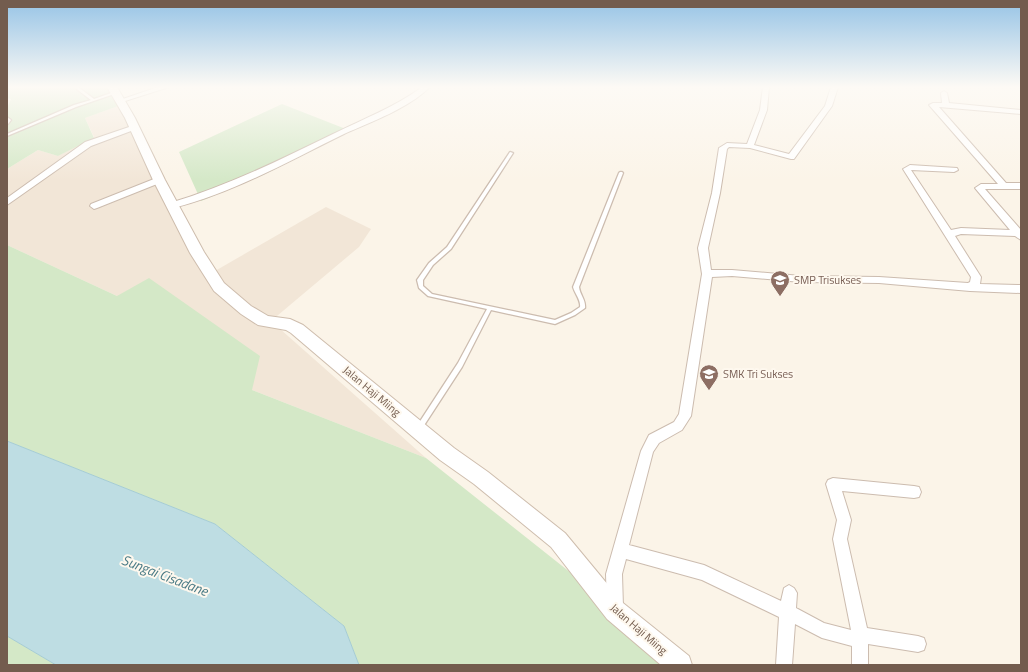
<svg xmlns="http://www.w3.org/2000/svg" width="1028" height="672" viewBox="0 0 1028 672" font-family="'Titillium Web',sans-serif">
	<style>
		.residential { fill: #f2e6d7 }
		.green { fill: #d4e8c7 }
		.water { fill: #bedde3; stroke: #a5ccd4 }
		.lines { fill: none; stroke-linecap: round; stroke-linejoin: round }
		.lane-casing { stroke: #ccbcaf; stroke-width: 2.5 }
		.street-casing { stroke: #ccbcaf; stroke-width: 2 }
		.secondary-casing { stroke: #cebdad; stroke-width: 2 }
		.lane { fill: #fff; fill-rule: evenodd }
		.street { fill: #fff; fill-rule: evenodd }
		.secondary { fill: #fff; fill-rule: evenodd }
		.labels { text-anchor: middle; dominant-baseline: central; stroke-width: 4; stroke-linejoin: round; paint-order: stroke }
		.education-label { font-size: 11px; fill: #785e54; stroke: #fef8ee; text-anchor: start }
		.street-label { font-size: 11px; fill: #735c4e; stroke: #fef8ee }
		.near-water-label { font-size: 14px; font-style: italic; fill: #497a85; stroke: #fef8ee }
	</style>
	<rect width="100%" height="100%" fill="#fbf4e8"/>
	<!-- residential -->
	<path class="residential" d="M 121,105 L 188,247 L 215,271 L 326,207 L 371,229 L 359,247 L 271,321 L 426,458 L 252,390 L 117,296 L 7,245 L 7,169 L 38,150 L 58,156 L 94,137 L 85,118 Z"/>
	<!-- green -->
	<path class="green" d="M 7,87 L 112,87 L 121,105 L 85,118 L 94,138 L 58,156 L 38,150 L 7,169 L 7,108 L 11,99 L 7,98 Z
		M 282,104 L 351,131 L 263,175 L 201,201 L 179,152 Z
		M 7,245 L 117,296 L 149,278 L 260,356 L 252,390 L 426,458 L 687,665 L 359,665 L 344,626 L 215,524 L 7,441 Z
		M 7,636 L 56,665 L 7,665 Z"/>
	<!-- water -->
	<path class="water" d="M 7,441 L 215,524 L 344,626 L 359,665 L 56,665 L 7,636 Z"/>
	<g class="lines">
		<!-- lane casing -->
		<g class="lane-casing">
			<path id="lane" d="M 74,87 L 78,87 L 94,99 L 114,92 L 117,93 L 76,107 L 7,136 L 7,134 L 74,105 L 91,100 Z
				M 7,117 L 11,120 L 8,124 L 7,124 Z
				M 510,152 L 513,153 L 451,249 L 433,265 L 423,280 L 423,286 L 432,294 L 555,320 L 571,313 L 580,307 C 581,300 575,294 573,287 L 619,173 L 620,172 L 622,172 L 623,173 L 579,287 C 580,295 586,300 585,308 L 575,315 L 555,324 L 491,310 L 462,367 L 421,430 L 419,431 L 417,430 L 416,428 L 417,426 L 458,363 L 487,309 L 428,296 L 419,288 L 417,280 L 429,263 L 447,247 Z"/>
		</g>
		<!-- street casing -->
		<g class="street-casing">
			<path id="street" d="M 158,87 L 169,87 L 122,102 L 117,101 Z
				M 422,87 L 430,87 C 407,109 373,121 344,134 C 289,161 233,193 173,208 L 169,205 L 170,203 C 227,186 280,160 333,134 C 363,119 395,107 422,87 Z
				M 763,87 L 769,87 L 767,110 L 754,145 L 789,154 L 825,106 L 831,87 L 838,87 L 832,106 L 794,159 L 791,159 L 750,148 L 729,147 L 727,149 L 720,193 L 708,248 L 711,270 L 732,270 L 801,276 L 879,277 L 968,283 L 970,282 L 971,277 L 903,169 L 910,165 L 957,168 L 958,170 L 954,172 L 911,170 L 951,230 L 961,228 L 1010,230 L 975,188 L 981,184 L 998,184 L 929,105 L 933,103 L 942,103 L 941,93 L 944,91 L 947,93 L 949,103 L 1021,110 L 1021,114 L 939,107 L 1006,183 L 1021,183 L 1021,189 L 985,189 L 1021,230 L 1021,240 L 1015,236 L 961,234 L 955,236 L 981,277 L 980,284 L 1021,285 L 1021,293 L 970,291 L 879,283 L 801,282 L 732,276 L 712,277 L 691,416 L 682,430 L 659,443 L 653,452 L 629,545 L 704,565 L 781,601 L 784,588 L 789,585 L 794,588 L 797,593 L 796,608 L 824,623 L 851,630 L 833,539 L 837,520 L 826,484 L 828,480 L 833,478 L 914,486 L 919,487 L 921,492 L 919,497 L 914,498 L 842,491 L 851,520 L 847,539 L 867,628 L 918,636 L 924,638 L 926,644 L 924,650 L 918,652 L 868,644 L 868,665 L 852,665 L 852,646 L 822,638 L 795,624 L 792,665 L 776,665 L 779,617 L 702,580 L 626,559 L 622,574 L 623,607 L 621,613 L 615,615 L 609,613 L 607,607 L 606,574 L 641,451 L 649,435 L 674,422 L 679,414 L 702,274 L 698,248 L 712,193 L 719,148 L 727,143 L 747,144 L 760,110 Z
				M 132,126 L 138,126 L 139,128 L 91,146 L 7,205 L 7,198 L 85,142 Z
				M 159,177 L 162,178 L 163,180 L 162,182 L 97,208 L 94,209 L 90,206 L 91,204 Z"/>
		</g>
		<!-- secondary casing -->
		<g class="secondary-casing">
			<path id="secondary" d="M 107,87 L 117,87 L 135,118 L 165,180 L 204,252 L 224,283 L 251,306 L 268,316 L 290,319 L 303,325 L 454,448 L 488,472 L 565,533 L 623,603 L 689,656 L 692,665 L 661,665 L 607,619 L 551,547 L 474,484 L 440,460 L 291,333 L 286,330 L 258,325 L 241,314 L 214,291 L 190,253 L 153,180 L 125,118 Z"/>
		</g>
		<!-- lane -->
		<use href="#lane" class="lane"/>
		<!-- street -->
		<use href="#street" class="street"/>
		<!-- secondary -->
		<use href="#secondary" class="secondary"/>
	</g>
	<!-- sky -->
	<linearGradient id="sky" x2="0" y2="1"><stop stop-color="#97c4e6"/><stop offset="0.48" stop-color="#fdfaf5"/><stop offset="1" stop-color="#fdfaf5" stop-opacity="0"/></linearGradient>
	<rect width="1028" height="181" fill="url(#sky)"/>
	<!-- icons -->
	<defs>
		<g id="school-pin" transform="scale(1)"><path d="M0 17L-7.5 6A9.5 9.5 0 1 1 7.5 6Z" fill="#8d6e63" stroke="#fef8ee"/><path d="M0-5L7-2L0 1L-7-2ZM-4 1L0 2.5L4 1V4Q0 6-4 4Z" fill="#fff"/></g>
	</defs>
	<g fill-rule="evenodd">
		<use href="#school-pin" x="780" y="280"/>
		<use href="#school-pin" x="709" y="374"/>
	</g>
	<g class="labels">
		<!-- education labels -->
		<g class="education-label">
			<text x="794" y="280">SMP Trisukses</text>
			<text x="723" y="374">SMK Tri Sukses</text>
		</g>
		<!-- street labels -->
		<g class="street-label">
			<text transform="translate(372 391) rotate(40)">Jalan Haji Miing</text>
			<text transform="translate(639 629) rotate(41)">Jalan Haji Miing</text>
		</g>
		<!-- near-water labels -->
		<g class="near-water-label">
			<text transform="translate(165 575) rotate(21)">Sungai Cisadane</text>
		</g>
	</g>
	<!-- border -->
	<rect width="1028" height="672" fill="none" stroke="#735c4e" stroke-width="16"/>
</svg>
